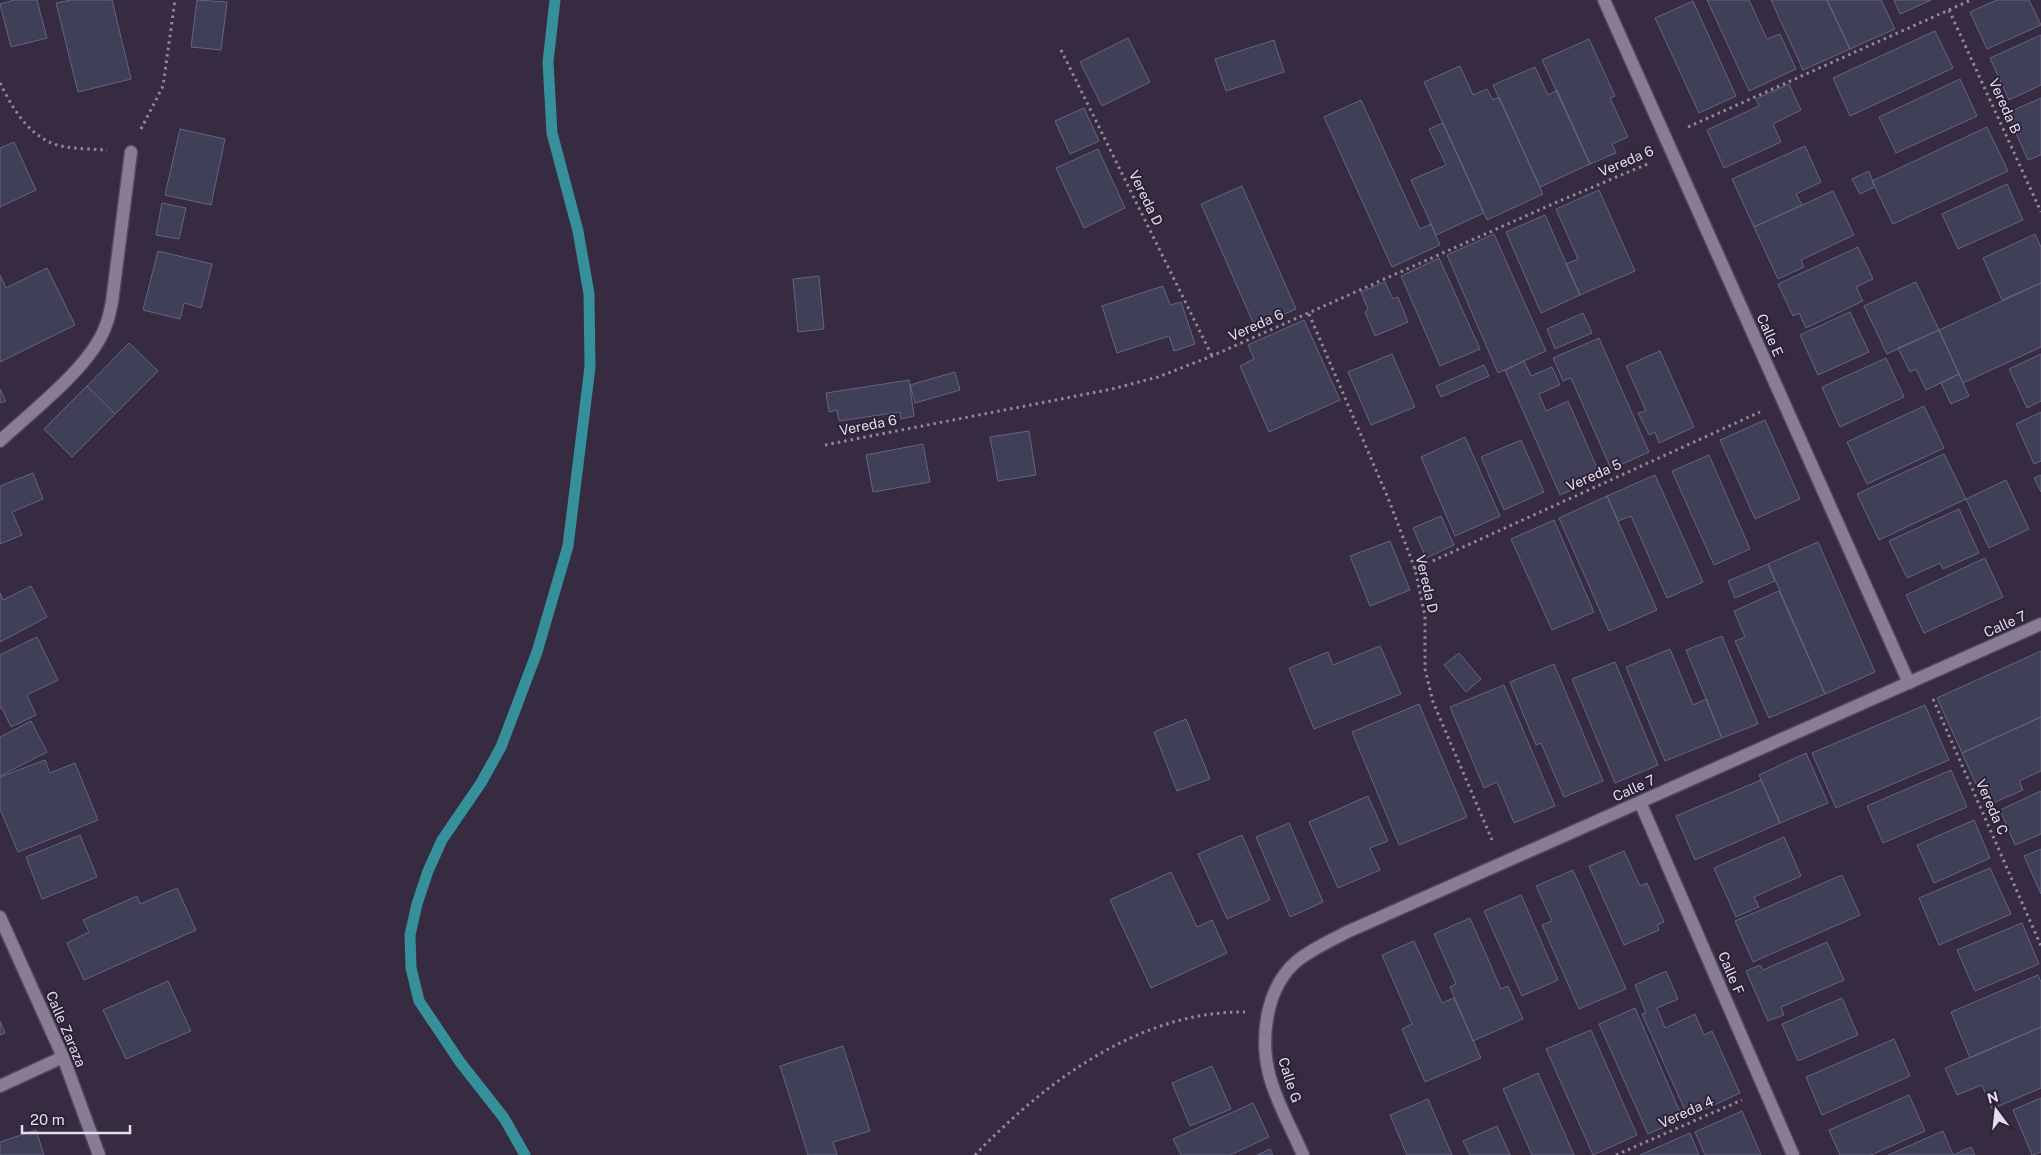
<svg xmlns="http://www.w3.org/2000/svg" width="2041" height="1155" viewBox="0 0 2041 1155" font-family="'Public Sans',sans-serif">
	<style>
		.lines { fill: none; stroke-linecap: round; stroke-linejoin: round }
		.stream { stroke: #359099; stroke-width: 11 }
		.building { fill: #3f3f58; stroke: #646580 }
		.street-casing { stroke: #51485a; stroke-width: 15 }
		.path { stroke: #91889a; stroke-width: 3; stroke-dasharray: 2.5 4; stroke-linecap: butt }
		.street { stroke: #897c96; stroke-width: 12 }
		.labels { text-anchor: middle; dominant-baseline: central; stroke-width: 4; stroke-linejoin: round; paint-order: stroke }
		.street-label { font-size: 14px; fill: #e4ddeb; stroke: #2c2137 }
	</style>
	<rect width="100%" height="100%" fill="#362b41"/>
	<g class="lines">
		<!-- stream -->
		<path class="stream" d="M 525,1155 L 504,1118 L 460,1062 L 419,1001 L 411,968 L 410,935 L 417,904 L 428,871 L 442,840 L 481,783 L 501,747 L 537,652 L 568,546 L 590,367 L 589,294 L 578,231 L 552,133 L 548,62 L 555,0"/>
	</g>
	<!-- building -->
	<path class="building" d="M 14,0 L 37,0 L 47,38 L 11,47 L 0,4 Z
		M 71,0 L 112,0 L 131,79 L 78,92 L 56,3 Z
		M 197,0 L 227,2 L 221,50 L 191,47 Z
		M 1707,0 L 1749,0 L 1767,39 L 1780,34 L 1796,69 L 1749,91 Z
		M 1771,0 L 1827,0 L 1850,49 L 1803,70 Z
		M 1827,0 L 1881,0 L 1895,29 L 1850,49 Z
		M 1894,0 L 1931,0 L 1900,14 Z
		M 1997,0 L 2029,0 L 2041,25 L 1987,49 L 1970,12 Z
		M 1693,1 L 1736,96 L 1699,113 L 1655,18 Z
		M 1935,31 L 1953,68 L 1850,116 L 1833,78 Z
		M 2041,35 L 2041,85 L 2009,100 L 1990,58 Z
		M 1128,38 L 1150,82 L 1102,106 L 1080,62 Z
		M 1589,39 L 1615,96 L 1610,98 L 1628,137 L 1612,144 L 1616,153 L 1590,164 L 1542,60 Z
		M 1274,40 L 1284,72 L 1226,91 L 1215,59 Z
		M 1460,66 L 1473,95 L 1487,89 L 1493,100 L 1499,97 L 1543,194 L 1487,220 L 1424,82 Z
		M 1535,67 L 1548,95 L 1557,90 L 1590,164 L 1540,187 L 1493,85 Z
		M 1960,79 L 1977,116 L 1896,153 L 1879,117 Z
		M 1789,84 L 1801,110 L 1773,124 L 1781,142 L 1724,168 L 1707,130 L 1759,106 L 1756,99 Z
		M 2041,98 L 2041,155 L 2028,160 L 2007,113 Z
		M 1361,100 L 1420,229 L 1431,224 L 1440,245 L 1392,267 L 1324,117 Z
		M 1084,108 L 1099,141 L 1070,154 L 1055,121 Z
		M 1443,123 L 1484,213 L 1436,235 L 1411,180 L 1446,165 L 1429,129 Z
		M 1987,127 L 2008,171 L 1893,224 L 1872,181 Z
		M 180,129 L 225,139 L 211,205 L 165,195 Z
		M 14,142 L 36,190 L 0,207 L 0,148 Z
		M 1805,146 L 1821,182 L 1796,194 L 1802,205 L 1754,227 L 1732,179 Z
		M 1098,149 L 1125,208 L 1084,228 L 1056,168 Z
		M 1869,171 L 1875,187 L 1860,194 L 1852,179 Z
		M 2007,184 L 2023,220 L 1958,249 L 1942,214 Z
		M 1242,186 L 1296,309 L 1255,327 L 1201,204 Z
		M 1599,190 L 1635,271 L 1580,295 L 1566,264 L 1578,259 L 1556,209 Z
		M 1833,191 L 1854,235 L 1801,260 L 1804,267 L 1778,279 L 1754,227 Z
		M 162,203 L 186,208 L 179,239 L 156,235 Z
		M 1545,215 L 1580,295 L 1541,313 L 1506,232 Z
		M 1494,234 L 1546,351 L 1498,373 L 1447,255 Z
		M 2035,234 L 2041,247 L 2041,283 L 2002,300 L 1983,258 Z
		M 1858,247 L 1873,279 L 1856,287 L 1863,301 L 1806,328 L 1799,313 L 1793,316 L 1778,284 Z
		M 158,251 L 212,264 L 201,308 L 184,303 L 180,319 L 143,310 Z
		M 1439,258 L 1480,349 L 1440,366 L 1401,276 Z
		M 47,268 L 75,325 L 0,362 L 0,275 L 6,288 Z
		M 819,276 L 824,329 L 798,332 L 793,279 Z
		M 1385,282 L 1393,299 L 1398,297 L 1408,322 L 1375,336 L 1365,312 L 1368,310 L 1361,292 Z
		M 1916,282 L 1939,330 L 1887,354 L 1864,306 Z
		M 2041,283 L 2041,347 L 1963,383 L 1939,330 Z
		M 1163,286 L 1170,305 L 1181,302 L 1195,344 L 1174,351 L 1169,336 L 1117,353 L 1102,306 Z
		M 1850,312 L 1869,352 L 1818,375 L 1800,335 Z
		M 1583,313 L 1592,333 L 1555,349 L 1547,329 Z
		M 1304,320 L 1340,400 L 1269,432 L 1240,366 L 1254,359 L 1248,345 Z
		M 1939,330 L 1959,374 L 1926,390 L 1916,369 L 1910,372 L 1898,348 Z
		M 1599,338 L 1649,452 L 1611,469 L 1571,378 L 1563,381 L 1553,358 Z
		M 129,343 L 158,371 L 115,414 L 87,386 Z
		M 1660,351 L 1694,427 L 1659,443 L 1655,432 L 1649,435 L 1638,413 L 1646,411 L 1626,366 Z
		M 1392,354 L 1415,407 L 1371,425 L 1348,372 Z
		M 2041,354 L 2041,401 L 2027,408 L 2009,369 Z
		M 1886,358 L 1904,397 L 1840,427 L 1822,387 Z
		M 1524,361 L 1531,376 L 1552,367 L 1560,385 L 1539,394 L 1546,411 L 1568,401 L 1601,477 L 1560,495 L 1505,370 Z
		M 1484,365 L 1489,376 L 1441,397 L 1436,386 Z
		M 955,372 L 960,390 L 915,403 L 910,385 Z
		M 1959,374 L 1969,396 L 1951,404 L 1941,383 Z
		M 909,380 L 914,416 L 901,419 L 900,412 L 839,421 L 837,410 L 829,412 L 826,393 Z
		M 87,386 L 115,414 L 72,457 L 44,429 Z
		M 0,389 L 6,401 L 0,403 Z
		M 1924,406 L 1944,448 L 1867,484 L 1847,442 Z
		M 2041,412 L 2041,461 L 2034,464 L 2016,424 Z
		M 1765,420 L 1800,499 L 1755,519 L 1720,440 Z
		M 1029,431 L 1036,475 L 998,481 L 990,437 Z
		M 1465,437 L 1500,516 L 1455,536 L 1421,457 Z
		M 1521,440 L 1544,492 L 1504,510 L 1481,457 Z
		M 923,444 L 930,482 L 873,492 L 866,455 Z
		M 1944,454 L 1966,499 L 1879,540 L 1857,494 Z
		M 1709,455 L 1750,549 L 1714,565 L 1672,471 Z
		M 33,473 L 43,499 L 12,512 L 22,535 L 0,544 L 0,486 Z
		M 1655,475 L 1703,582 L 1667,598 L 1631,516 L 1618,521 L 1607,496 Z
		M 2041,475 L 2041,492 L 2034,478 Z
		M 2006,480 L 2029,529 L 1989,548 L 1966,499 Z
		M 1607,496 L 1657,610 L 1609,631 L 1559,518 Z
		M 1959,509 L 1979,553 L 1943,569 L 1940,563 L 1907,578 L 1889,541 Z
		M 1441,516 L 1454,545 L 1426,558 L 1413,528 Z
		M 1554,520 L 1594,612 L 1552,630 L 1511,539 Z
		M 1390,541 L 1410,590 L 1370,606 L 1350,556 Z
		M 1818,542 L 1875,672 L 1825,694 L 1768,564 Z
		M 1985,558 L 2003,597 L 1924,633 L 1906,595 Z
		M 1768,564 L 1775,581 L 1735,598 L 1728,581 Z
		M 31,586 L 47,617 L 0,642 L 0,593 L 3,600 Z
		M 1779,591 L 1825,694 L 1769,718 L 1735,641 L 1745,637 L 1734,611 Z
		M 1722,636 L 1758,724 L 1722,738 L 1686,650 Z
		M 37,637 L 58,680 L 27,695 L 36,715 L 11,727 L 2,708 L 0,708 L 0,655 Z
		M 1380,646 L 1401,694 L 1314,729 L 1289,668 L 1328,652 L 1333,665 Z
		M 1670,649 L 1693,705 L 1706,699 L 1722,738 L 1665,761 L 1626,667 Z
		M 2041,651 L 2041,717 L 1962,753 L 1937,698 Z
		M 1459,653 L 1481,679 L 1466,692 L 1444,665 Z
		M 1615,662 L 1658,765 L 1615,783 L 1572,679 Z
		M 1554,664 L 1603,781 L 1564,797 L 1541,743 L 1536,745 L 1510,682 Z
		M 1504,685 L 1555,806 L 1514,823 L 1497,782 L 1484,788 L 1450,707 Z
		M 1419,704 L 1467,817 L 1399,845 L 1352,732 Z
		M 1925,705 L 1949,760 L 1836,808 L 1812,753 Z
		M 2041,717 L 2041,771 L 2019,781 L 2023,790 L 1986,806 L 1962,753 Z
		M 1186,719 L 1210,779 L 1177,791 L 1154,732 Z
		M 31,721 L 47,752 L 0,776 L 0,737 Z
		M 1806,753 L 1828,803 L 1780,823 L 1759,775 Z
		M 45,760 L 50,773 L 75,763 L 98,820 L 18,852 L 0,809 L 0,777 Z
		M 1951,770 L 1967,807 L 1883,843 L 1867,806 Z
		M 1761,780 L 1780,823 L 1695,860 L 1676,816 Z
		M 2041,791 L 2041,834 L 2015,845 L 2000,810 Z
		M 1368,796 L 1388,841 L 1370,848 L 1380,870 L 1338,888 L 1309,822 Z
		M 1974,820 L 1990,858 L 1934,883 L 1917,845 Z
		M 1289,823 L 1323,902 L 1290,917 L 1256,837 Z
		M 80,835 L 97,877 L 42,899 L 26,857 Z
		M 1242,835 L 1270,900 L 1227,919 L 1198,854 Z
		M 1784,837 L 1801,876 L 1754,897 L 1759,907 L 1736,917 L 1714,868 Z
		M 2041,849 L 2041,894 L 2024,856 Z
		M 1624,851 L 1640,886 L 1647,883 L 1664,922 L 1657,925 L 1659,930 L 1624,945 L 1589,866 Z
		M 1990,868 L 2011,914 L 1939,945 L 1919,898 Z
		M 1573,870 L 1626,989 L 1579,1009 L 1542,925 L 1552,921 L 1536,886 Z
		M 1171,872 L 1197,927 L 1212,920 L 1227,953 L 1151,988 L 1110,900 Z
		M 1842,875 L 1860,915 L 1753,962 L 1735,921 Z
		M 177,888 L 196,930 L 84,980 L 67,943 L 89,932 L 83,920 L 137,896 L 140,904 Z
		M 1521,895 L 1558,980 L 1522,996 L 1484,911 Z
		M 1470,918 L 1501,989 L 1508,986 L 1523,1019 L 1473,1041 L 1450,987 L 1456,984 L 1434,934 Z
		M 2022,923 L 2039,964 L 1975,991 L 1957,950 Z
		M 1414,941 L 1442,1003 L 1454,998 L 1481,1058 L 1425,1082 L 1402,1029 L 1412,1024 L 1382,955 Z
		M 1827,942 L 1844,980 L 1781,1007 L 1784,1015 L 1768,1021 L 1746,971 L 1760,965 L 1763,970 Z
		M 1666,971 L 1678,999 L 1657,1008 L 1665,1028 L 1695,1014 L 1704,1035 L 1712,1031 L 1740,1093 L 1688,1117 L 1642,1014 L 1646,1013 L 1635,985 Z
		M 2038,975 L 2041,982 L 2041,1027 L 1970,1058 L 1951,1012 Z
		M 168,981 L 191,1031 L 126,1059 L 103,1010 Z
		M 1842,998 L 1858,1035 L 1798,1061 L 1782,1024 Z
		M 1635,1008 L 1683,1119 L 1648,1134 L 1599,1024 Z
		M 0,1021 L 5,1033 L 0,1035 Z
		M 2041,1027 L 2041,1088 L 1992,1109 L 1982,1085 L 1957,1095 L 1945,1068 Z
		M 1591,1030 L 1637,1135 L 1593,1155 L 1546,1049 Z
		M 1894,1039 L 1910,1076 L 1822,1115 L 1806,1077 Z
		M 843,1046 L 870,1131 L 833,1142 L 837,1155 L 808,1155 L 780,1066 Z
		M 1212,1066 L 1231,1109 L 1190,1126 L 1172,1083 Z
		M 1538,1073 L 1574,1155 L 1532,1155 L 1503,1089 Z
		M 1909,1095 L 1925,1131 L 1871,1155 L 1840,1155 L 1829,1130 Z
		M 2041,1098 L 2041,1152 L 2032,1155 L 2013,1110 Z
		M 1428,1099 L 1452,1155 L 1407,1155 L 1390,1115 Z
		M 1253,1103 L 1269,1137 L 1230,1155 L 1181,1155 L 1173,1139 Z
		M 1742,1111 L 1761,1155 L 1705,1155 L 1695,1132 Z
		M 1497,1126 L 1510,1155 L 1470,1155 L 1463,1141 Z
		M 36,1130 L 44,1155 L 0,1155 L 0,1142 Z
		M 1943,1131 L 1953,1155 L 1971,1147 L 1975,1155 L 1888,1155 Z
		M 1690,1133 L 1699,1155 L 1640,1155 Z
		M 1270,1149 L 1273,1155 L 1257,1155 Z"/>
	<g class="lines">
		<!-- street casing -->
		<g class="street-casing">
			<path id="street" d="M 1604,0 L 1909,683
				M 0,441 C 32,411 92,366 106,325 C 109,318 110,310 112,302 L 131,152
				M 1640,802 L 1793,1155
				M 0,917 L 63,1057 L 99,1155
				M 0,1086 L 63,1057
				M 1303,1155 C 1292,1129 1276,1102 1269,1074 C 1260,1037 1266,987 1297,961 C 1312,949 1330,941 1347,932 L 2041,624"/>
		</g>
		<!-- path -->
		<path class="path" d="M 1949,10 L 2041,212
			M 1061,50 L 1212,356
			M 0,83 C 12,107 28,136 57,145 C 72,149 91,149 107,150
			M 1688,127 L 1971,0
			M 141,129 L 163,86 L 175,0
			M 1309,314 L 1388,498 L 1415,569 L 1425,616 L 1425,669 L 1433,702 L 1492,840
			M 825,445 L 1112,389 L 1158,377 L 1212,356 L 1557,202 L 1650,163
			M 1415,569 L 1760,412
			M 1933,699 L 2041,946
			M 975,1155 C 1045,1082 1139,1011 1245,1012
			M 1616,1155 L 1742,1100"/>
		<!-- street -->
		<use href="#street" class="street"/>
	</g>
	<g class="labels">
		<!-- street labels -->
		<g class="street-label">
			<text transform="translate(2005 106) rotate(66)">Vereda B</text>
			<text transform="translate(1626 161) rotate(-23)">Vereda 6</text>
			<text transform="translate(1146 198) rotate(64)">Vereda D</text>
			<text transform="translate(1256 325) rotate(-24)">Vereda 6</text>
			<text transform="translate(1770 335) rotate(66)">Calle E</text>
			<text transform="translate(868 425) rotate(-11)">Vereda 6</text>
			<text transform="translate(1594 475) rotate(-24)">Vereda 5</text>
			<text transform="translate(1427 584) rotate(77)">Vereda D</text>
			<text transform="translate(2005 624) rotate(-24)">Calle 7</text>
			<text transform="translate(1634 788) rotate(-24)">Calle 7</text>
			<text transform="translate(1992 807) rotate(66)">Vereda C</text>
			<text transform="translate(1731 973) rotate(67)">Calle F</text>
			<text transform="translate(66 1029) rotate(67)">Calle Zaraza</text>
			<text transform="translate(1290 1080) rotate(72)">Calle G</text>
			<text transform="translate(1686 1112) rotate(-24)">Vereda 4</text>
		</g>
	</g>
	<!-- north arrow -->
	<g transform="translate(1996 1110) rotate(345)" stroke="#2c2137" stroke-width="4" paint-order="stroke">
	<path d="M0-4L9 19L0 12L-9 19Z" fill="#e4ddeb"/>
	<text y="-8" font-size="14" font-weight="bold" text-anchor="middle" fill="#e4ddeb">N</text>
	</g>
	<!-- scale -->
	<path d="M22 1125v8h108v-8" fill="none" stroke="#e4ddeb" stroke-width="2.5"/>
	<text x="30" y="1125" font-size="15" fill="#e4ddeb" stroke="#2c2137" stroke-width="4" paint-order="stroke">20 m</text>
</svg>
